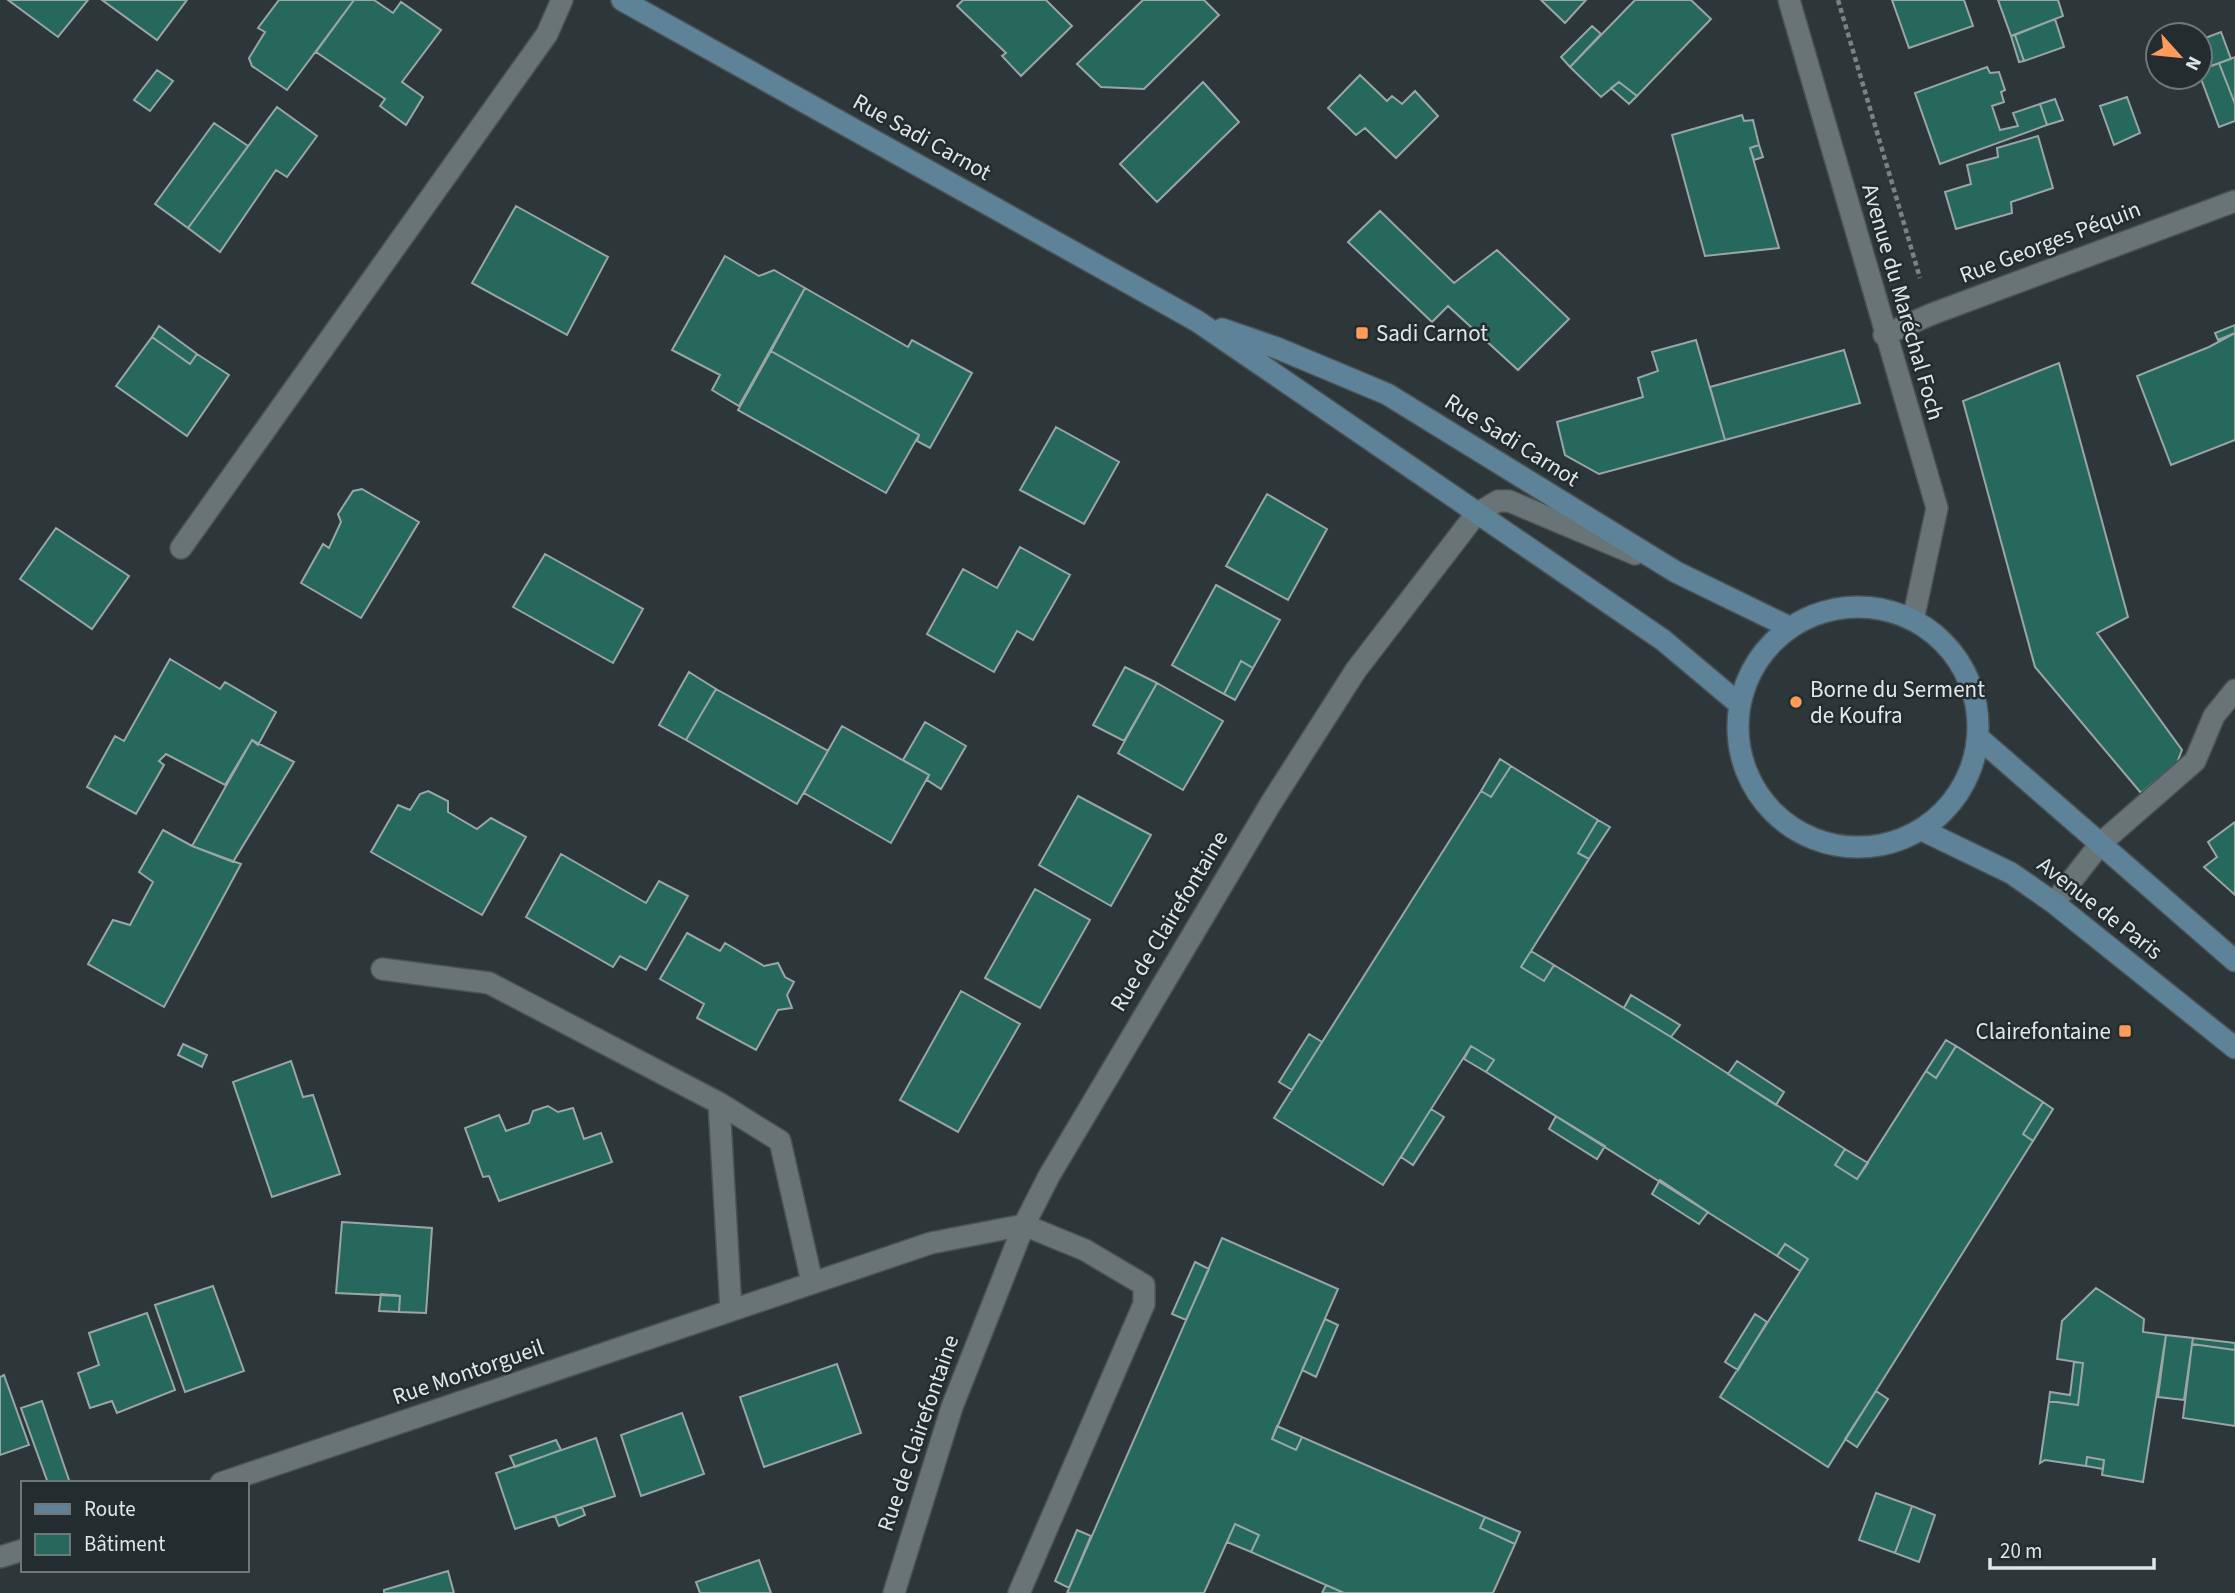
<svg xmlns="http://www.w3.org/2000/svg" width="2235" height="1593" viewBox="0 0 2235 1593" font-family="'Source Sans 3',sans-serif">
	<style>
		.building { fill: #27685d; stroke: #9aa6a3; stroke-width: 2 }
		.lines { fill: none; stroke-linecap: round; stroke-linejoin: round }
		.lane-casing { stroke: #4a5254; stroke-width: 24 }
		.street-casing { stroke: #4a5254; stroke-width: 24 }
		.secondary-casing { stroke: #4a5254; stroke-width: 24 }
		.path { stroke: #7a8284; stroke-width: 4.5; stroke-dasharray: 5 3.5; stroke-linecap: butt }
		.lane { stroke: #687476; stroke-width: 21 }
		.street { stroke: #687476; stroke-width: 21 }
		.secondary { stroke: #5e8298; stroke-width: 21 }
		.poi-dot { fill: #fe9b58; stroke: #232d2f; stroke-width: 2.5 }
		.labels { text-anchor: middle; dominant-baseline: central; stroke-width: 5; stroke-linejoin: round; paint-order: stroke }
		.street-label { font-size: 23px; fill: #e1e7e8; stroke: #232d2f }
		.poi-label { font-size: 23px; fill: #e1e7e8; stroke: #232d2f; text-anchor: start }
	</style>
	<rect width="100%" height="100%" fill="#2d3739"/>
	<!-- building -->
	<path class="building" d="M 8,0 L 88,0 L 58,37 Z
		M 102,0 L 187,0 L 157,40 Z
		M 279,0 L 354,0 L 287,90 L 252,66 L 249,58 L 265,32 L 258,28 Z
		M 354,0 L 374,0 L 393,13 L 401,2 L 441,30 L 402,82 L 423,97 L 406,125 L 380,106 L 385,99 L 316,52 Z
		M 963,0 L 1046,0 L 1072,26 L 1021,76 L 1002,56 L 1006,53 L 957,6 Z
		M 1143,0 L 1204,0 L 1219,15 L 1144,89 L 1101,87 L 1077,64 Z
		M 1541,0 L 1586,0 L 1565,23 Z
		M 1635,0 L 1691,0 L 1711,19 L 1637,96 L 1619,82 L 1601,97 L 1570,67 Z
		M 1892,0 L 1964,0 L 1973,26 L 1909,48 Z
		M 1998,0 L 2058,0 L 2063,16 L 2011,36 Z
		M 2055,19 L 2064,47 L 2024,61 L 2015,35 Z
		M 1592,26 L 1601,34 L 1570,67 L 1561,57 Z
		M 2221,32 L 2231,59 L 2200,70 L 2200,40 Z
		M 2015,35 L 2024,61 L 2019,62 L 2011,36 Z
		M 2235,57 L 2235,104 L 2219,63 Z
		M 2219,63 L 2235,104 L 2235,121 L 2219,127 L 2200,76 L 2200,70 Z
		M 1987,67 L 1990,73 L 1999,72 L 2005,90 L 2001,92 L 2004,102 L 1992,106 L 2000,130 L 2018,126 L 2013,113 L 2040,104 L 2047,125 L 1940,164 L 1915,93 Z
		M 157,70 L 173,81 L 150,111 L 134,100 Z
		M 1360,75 L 1387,101 L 1392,96 L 1402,104 L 1415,91 L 1438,116 L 1396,158 L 1365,128 L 1356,135 L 1328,108 Z
		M 1203,82 L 1239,122 L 1157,202 L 1120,164 Z
		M 1619,82 L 1637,96 L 1629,104 L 1611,88 Z
		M 2127,97 L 2140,133 L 2114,145 L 2100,106 Z
		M 2055,99 L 2063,120 L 2047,125 L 2040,104 Z
		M 277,107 L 317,136 L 287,177 L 276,170 L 220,252 L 188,228 Z
		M 1742,115 L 1744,121 L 1753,120 L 1759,145 L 1750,148 L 1779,248 L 1705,256 L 1672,135 Z
		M 214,123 L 248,146 L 188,228 L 155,204 Z
		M 2038,136 L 2053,188 L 2011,202 L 2012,213 L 1956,229 L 1945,192 L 1971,184 L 1967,165 L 1998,157 L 1997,148 Z
		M 1759,145 L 1763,157 L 1754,160 L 1750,148 Z
		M 516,206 L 608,257 L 567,335 L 472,283 Z
		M 1380,211 L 1454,283 L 1497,250 L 1569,319 L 1518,370 L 1448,306 L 1432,322 L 1348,242 Z
		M 725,256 L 759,276 L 774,270 L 805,288 L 739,406 L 712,390 L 720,375 L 672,350 Z
		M 805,288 L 908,347 L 912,340 L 972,373 L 930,448 L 917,441 L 919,435 L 771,351 Z
		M 2235,325 L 2235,333 L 2218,340 L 2215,333 Z
		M 159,326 L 197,354 L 190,364 L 152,337 Z
		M 2235,333 L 2235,440 L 2171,465 L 2137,376 L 2209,347 Z
		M 152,337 L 190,364 L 197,354 L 229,375 L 187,436 L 116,386 Z
		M 1696,340 L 1725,440 L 1599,474 L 1565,455 L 1557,422 L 1643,397 L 1638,378 L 1658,371 L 1652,352 Z
		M 1844,350 L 1860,403 L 1725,440 L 1710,387 Z
		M 771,351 L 919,435 L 886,493 L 738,410 Z
		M 2059,363 L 2128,617 L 2097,633 L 2182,750 L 2177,763 L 2141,793 L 2035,667 L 1963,401 Z
		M 1056,427 L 1119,462 L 1084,524 L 1020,490 Z
		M 362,489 L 419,522 L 361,618 L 301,583 L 323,544 L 329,548 L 341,522 L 338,514 L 353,491 Z
		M 1267,494 L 1327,529 L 1288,600 L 1226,566 Z
		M 56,528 L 129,576 L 92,629 L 20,579 Z
		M 1020,547 L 1070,575 L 1033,640 L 1017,631 L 994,672 L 927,634 L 963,569 L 997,588 Z
		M 545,554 L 643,609 L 613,663 L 513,607 Z
		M 1216,585 L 1280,620 L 1253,668 L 1241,661 L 1224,694 L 1172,665 Z
		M 170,659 L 220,689 L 225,682 L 276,712 L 258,745 L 252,740 L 225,785 L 166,754 L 159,761 L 164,765 L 136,814 L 87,787 L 115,736 L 124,741 Z
		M 1241,661 L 1253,668 L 1235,700 L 1224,694 Z
		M 1125,667 L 1157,683 L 1124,741 L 1093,725 Z
		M 689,672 L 716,689 L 686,740 L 659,725 Z
		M 1157,683 L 1223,721 L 1183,790 L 1118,753 Z
		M 716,689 L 828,751 L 797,804 L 686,740 Z
		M 925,722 L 966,746 L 941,789 L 927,780 L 929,775 L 903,760 Z
		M 842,726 L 929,775 L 891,843 L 804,793 Z
		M 252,740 L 294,762 L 233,862 L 192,846 Z
		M 1500,759 L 1511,766 L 1491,797 L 1481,791 Z
		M 1511,766 L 1598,820 L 1578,853 L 1589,859 L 1521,967 L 1544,981 L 1554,965 L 1671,1037 L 1845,1149 L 1835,1165 L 1857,1179 L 1926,1071 L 1936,1078 L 1956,1046 L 2043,1102 L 2023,1134 L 2033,1141 L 1828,1467 L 1720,1397 L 1808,1259 L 1785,1244 L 1777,1256 L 1486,1072 L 1494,1060 L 1471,1046 L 1383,1185 L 1274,1118 L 1481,791 L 1491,797 Z
		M 428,791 L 448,801 L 448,812 L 477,829 L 491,818 L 526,837 L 482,915 L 371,852 L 398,805 L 410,810 L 420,794 Z
		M 1078,796 L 1151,835 L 1111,906 L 1039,865 Z
		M 1598,820 L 1610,827 L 1589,859 L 1578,853 Z
		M 2235,822 L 2235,895 L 2204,867 L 2217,857 L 2208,842 Z
		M 163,830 L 192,846 L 241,864 L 164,1007 L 88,964 L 113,920 L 130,925 L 153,882 L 139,872 Z
		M 561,854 L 646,903 L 659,881 L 688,896 L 646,970 L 620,956 L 613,967 L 526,917 Z
		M 1035,889 L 1090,920 L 1040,1008 L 985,978 Z
		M 687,933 L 720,951 L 725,943 L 764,966 L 778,963 L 785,977 L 794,982 L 787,995 L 792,1008 L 778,1010 L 756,1050 L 697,1018 L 704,1004 L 660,979 Z
		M 1531,951 L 1554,965 L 1544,981 L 1521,967 Z
		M 961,991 L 1020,1024 L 958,1132 L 900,1100 Z
		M 1631,995 L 1680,1025 L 1671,1037 L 1624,1008 Z
		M 1309,1034 L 1322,1042 L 1292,1090 L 1279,1082 Z
		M 1946,1040 L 1956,1046 L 1936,1078 L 1926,1071 Z
		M 183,1044 L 207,1055 L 202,1067 L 178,1055 Z
		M 1471,1046 L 1494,1060 L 1486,1072 L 1464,1059 Z
		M 291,1061 L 303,1097 L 313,1095 L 340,1174 L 272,1197 L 233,1082 Z
		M 1737,1061 L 1784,1092 L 1776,1105 L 1728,1074 Z
		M 2043,1102 L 2053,1109 L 2033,1141 L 2023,1134 Z
		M 548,1106 L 558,1112 L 573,1108 L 584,1139 L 601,1133 L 612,1162 L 499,1201 L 489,1176 L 483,1177 L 465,1128 L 499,1115 L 506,1131 L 529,1123 L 533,1111 Z
		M 1431,1109 L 1444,1117 L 1413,1165 L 1401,1157 Z
		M 1556,1116 L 1605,1146 L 1597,1159 L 1549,1129 Z
		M 1845,1149 L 1868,1163 L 1857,1179 L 1835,1165 Z
		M 1660,1180 L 1708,1212 L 1699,1224 L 1652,1194 Z
		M 342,1222 L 432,1228 L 426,1313 L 399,1312 L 400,1296 L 336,1293 Z
		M 1222,1238 L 1338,1289 L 1272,1439 L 1296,1450 L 1302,1437 L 1485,1517 L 1480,1528 L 1515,1544 L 1493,1593 L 1344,1593 L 1251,1552 L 1259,1535 L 1235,1524 L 1204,1593 L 1067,1593 Z
		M 1785,1244 L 1808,1259 L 1800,1271 L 1777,1256 Z
		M 1195,1262 L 1209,1269 L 1186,1320 L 1172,1314 Z
		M 213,1286 L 244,1371 L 185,1392 L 155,1305 Z
		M 2096,1288 L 2144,1319 L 2143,1332 L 2166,1335 L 2143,1482 L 2102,1475 L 2104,1460 L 2087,1457 L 2086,1466 L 2045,1460 L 2040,1463 L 2049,1401 L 2078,1405 L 2083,1363 L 2057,1359 L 2062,1321 Z
		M 381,1294 L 400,1296 L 399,1312 L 379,1311 Z
		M 147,1313 L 175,1390 L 117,1413 L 112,1401 L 90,1408 L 78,1373 L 99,1365 L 89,1333 Z
		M 1755,1314 L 1767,1322 L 1738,1370 L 1725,1362 Z
		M 1325,1319 L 1338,1325 L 1316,1377 L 1302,1370 Z
		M 2166,1335 L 2193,1338 L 2184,1400 L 2158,1397 Z
		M 2193,1338 L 2235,1343 L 2235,1350 L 2192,1344 Z
		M 2192,1344 L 2235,1350 L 2235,1426 L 2183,1418 Z
		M 2074,1362 L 2083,1363 L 2078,1405 L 2049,1401 L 2050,1392 L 2070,1395 Z
		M 837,1364 L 861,1433 L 764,1467 L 740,1397 Z
		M 4,1375 L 29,1445 L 0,1455 L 0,1377 Z
		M 1876,1391 L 1888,1399 L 1857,1447 L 1845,1439 Z
		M 42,1401 L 70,1483 L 48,1483 L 21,1408 Z
		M 682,1413 L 704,1474 L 641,1496 L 621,1435 Z
		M 1277,1426 L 1302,1437 L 1296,1450 L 1272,1439 Z
		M 596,1438 L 615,1496 L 515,1529 L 496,1473 Z
		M 556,1440 L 561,1450 L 515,1467 L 510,1456 Z
		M 2087,1457 L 2104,1460 L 2103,1469 L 2086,1466 Z
		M 1876,1493 L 1912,1506 L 1895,1553 L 1859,1540 Z
		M 1912,1506 L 1935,1515 L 1919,1562 L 1895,1553 Z
		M 582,1507 L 585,1515 L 559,1526 L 555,1516 Z
		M 1485,1517 L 1520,1532 L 1515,1544 L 1480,1528 Z
		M 1235,1524 L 1259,1535 L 1251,1552 L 1227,1542 Z
		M 1077,1530 L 1091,1536 L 1069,1588 L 1055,1581 Z
		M 759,1560 L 771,1593 L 700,1593 L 696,1582 Z
		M 448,1571 L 454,1593 L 384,1593 L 384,1590 Z
		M 1326,1585 L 1344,1593 L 1322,1593 Z"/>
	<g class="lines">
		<!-- lane casing -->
		<g class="lane-casing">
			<path id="lane" d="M 181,548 L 547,34 L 562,0
				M 2101,843 L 2195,761 L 2214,716 L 2235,690
				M 1019,1593 L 1144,1304 L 1144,1285 L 1085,1250 L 1024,1225"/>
		</g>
		<!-- street casing -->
		<g class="street-casing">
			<path id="street" d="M 1789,0 L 1937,508 L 1913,620
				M 1884,335 L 1932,314 L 2235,201
				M 2054,903 L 2101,843
				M 382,969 L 489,983 L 719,1103 L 780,1141 L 812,1282
				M 719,1103 L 731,1310
				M 221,1483 L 931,1243 L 1024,1225
				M 0,1557 L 23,1550
				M 894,1593 L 952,1407 L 1024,1225 L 1049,1176 L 1271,803 L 1356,670 L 1476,514 L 1498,501 L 1509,501 L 1635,554"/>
		</g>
		<!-- secondary casing -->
		<g class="secondary-casing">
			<path id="secondary" d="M 622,0 L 1197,321 L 1663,640 L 1738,703
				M 1222,329 L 1277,348 L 1387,394 L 1676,572 L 1789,627
				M1738 727a120 120 0 1 1 240 0a120 120 0 1 1-240 0Z
				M 1980,739 L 2235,961
				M 1922,830 L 2011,873 L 2054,903 L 2235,1048"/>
		</g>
		<!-- path -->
		<path class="path" d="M 1838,0 L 1920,278"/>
		<!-- lane -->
		<use href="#lane" class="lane"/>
		<!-- street -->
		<use href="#street" class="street"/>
		<!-- secondary -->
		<use href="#secondary" class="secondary"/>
	</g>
	<!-- markers -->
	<g class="poi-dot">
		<rect x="1355" y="326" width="14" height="14" rx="3.5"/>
		<circle cx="1796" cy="702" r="7"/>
		<rect x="2118" y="1024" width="14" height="14" rx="3.5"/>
	</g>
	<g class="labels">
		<!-- street labels -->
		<g class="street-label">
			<text transform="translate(922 137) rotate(29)">Rue Sadi Carnot</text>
			<text transform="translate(2050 242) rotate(-21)">Rue Georges Péquin</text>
			<text transform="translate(1903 302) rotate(74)">Avenue du Maréchal Foch</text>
			<text transform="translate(1512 440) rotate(32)">Rue Sadi Carnot</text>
			<text transform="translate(2100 908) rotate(38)">Avenue de Paris</text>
			<text transform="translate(1169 921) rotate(-59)">Rue de Clairefontaine</text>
			<text transform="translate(468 1372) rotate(-19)">Rue Montorgueil</text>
			<text transform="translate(918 1433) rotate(-71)">Rue de Clairefontaine</text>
		</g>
		<!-- poi labels -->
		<g class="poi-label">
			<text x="1376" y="333">Sadi Carnot</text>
			<text x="1810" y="689">Borne du Serment<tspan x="1810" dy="26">de Koufra</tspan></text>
			<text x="2111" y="1031" text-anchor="end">Clairefontaine</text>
		</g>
	</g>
	<!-- legend -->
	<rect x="21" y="1481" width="228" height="91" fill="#232d2f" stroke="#6f7779" stroke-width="2"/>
	<rect x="35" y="1504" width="35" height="10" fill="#5e8298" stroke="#6f7779" stroke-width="2"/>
	<text x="84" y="1516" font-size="21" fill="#e1e7e8">Route</text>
	<rect x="35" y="1534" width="35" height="21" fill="#27685d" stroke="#6f7779" stroke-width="2"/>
	<text x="84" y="1551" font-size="21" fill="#e1e7e8">Bâtiment</text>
	<!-- north arrow -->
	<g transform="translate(2179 56) rotate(117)"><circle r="33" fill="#232d2f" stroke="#6f7779" stroke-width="2"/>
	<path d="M0-5L12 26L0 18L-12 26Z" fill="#fe9b58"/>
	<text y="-10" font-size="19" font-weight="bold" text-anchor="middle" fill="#e1e7e8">N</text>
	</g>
	<!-- scale -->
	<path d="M1990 1558v10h164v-10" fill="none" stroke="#e1e7e8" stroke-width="3.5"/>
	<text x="2000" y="1558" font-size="21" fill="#e1e7e8" stroke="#232d2f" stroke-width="5" paint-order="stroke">20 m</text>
</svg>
